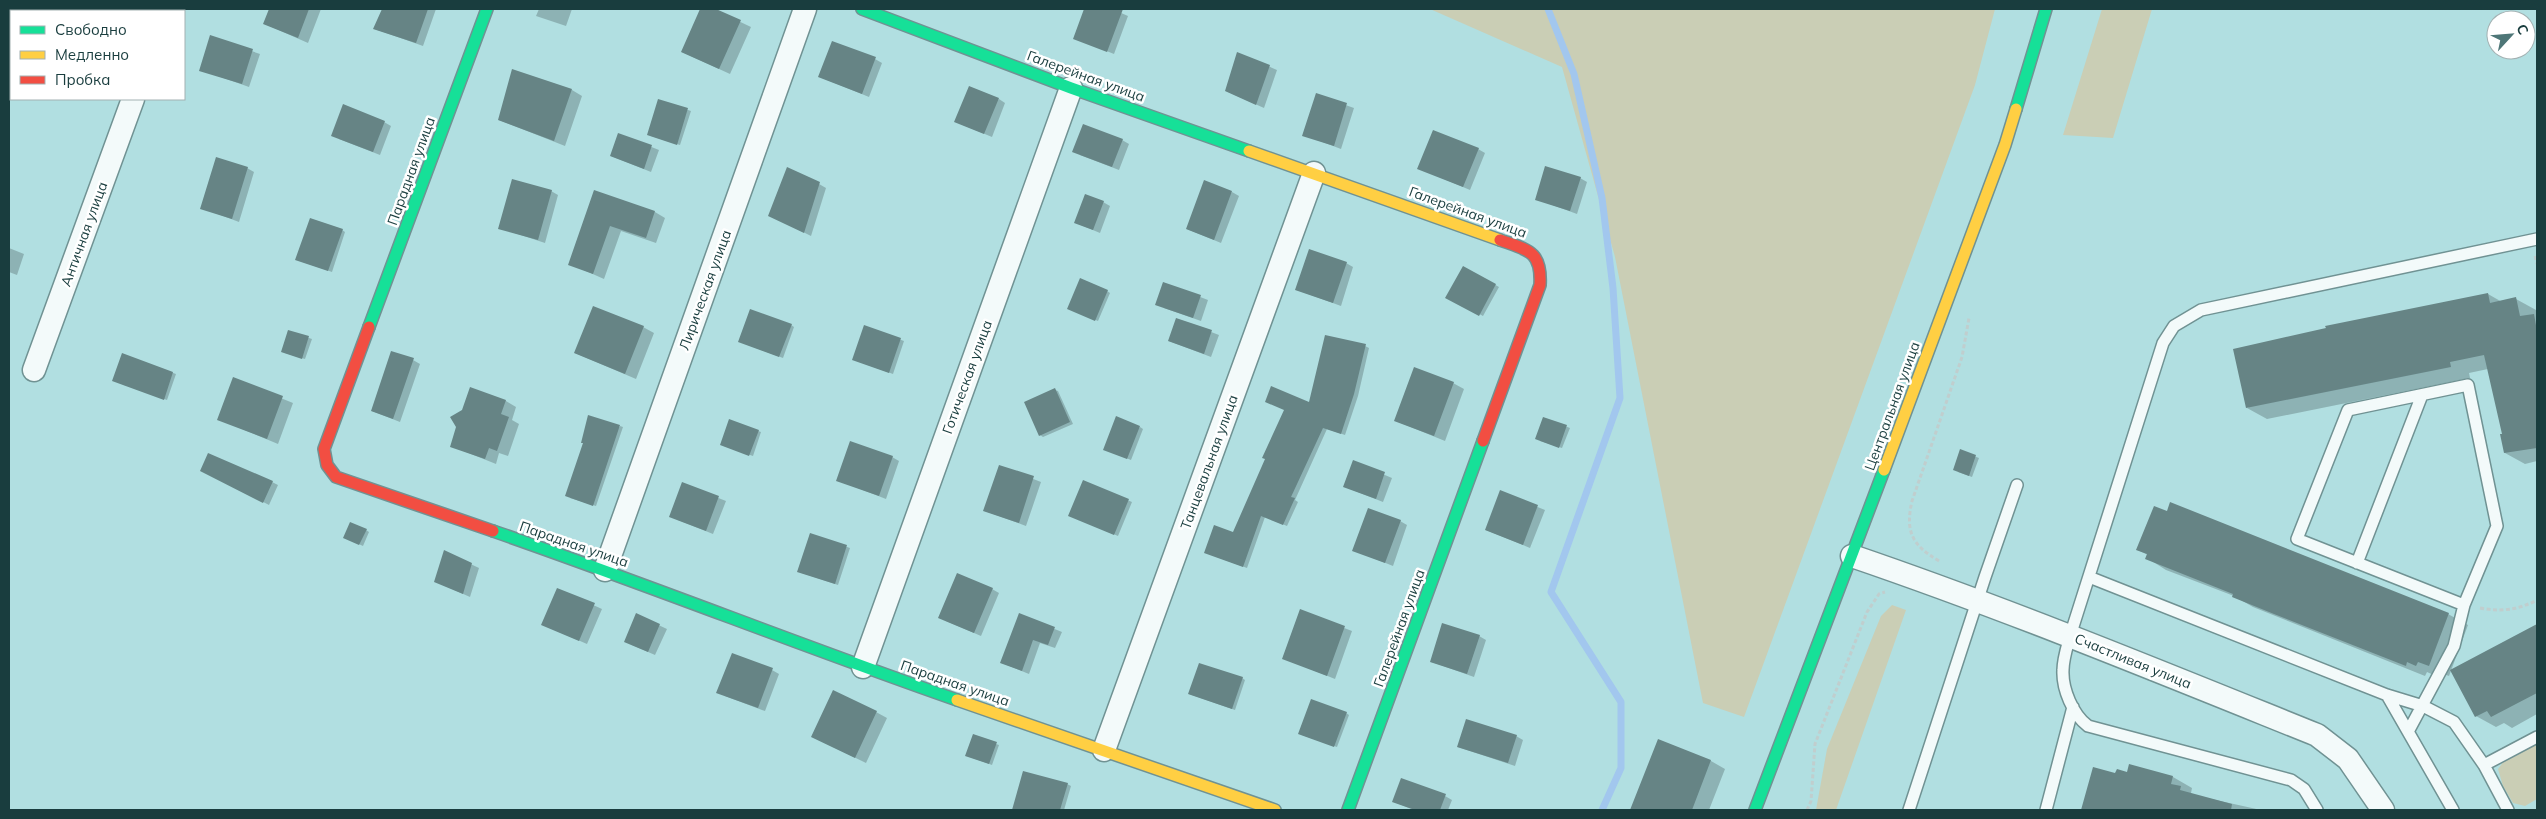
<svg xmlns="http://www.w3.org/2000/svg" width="2546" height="819" viewBox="0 0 2546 819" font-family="Mulish,sans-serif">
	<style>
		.green { fill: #caceb5 }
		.shadow { fill: #0003 }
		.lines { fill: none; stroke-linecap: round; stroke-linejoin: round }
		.stream { stroke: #a2c7ee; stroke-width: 7 }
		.building { fill: #668485 }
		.lane-casing { stroke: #709293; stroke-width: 14 }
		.street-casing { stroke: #709293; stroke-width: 25 }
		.fast-casing { stroke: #709293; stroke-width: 14 }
		.slow-casing { stroke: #709293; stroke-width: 14 }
		.jam-casing { stroke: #709293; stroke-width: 14 }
		.path { stroke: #c0cece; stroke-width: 3; stroke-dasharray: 4 2.5; stroke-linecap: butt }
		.lane { stroke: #f3fafa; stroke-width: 11 }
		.street { stroke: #f3fafa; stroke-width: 22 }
		.fast { stroke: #16e098; stroke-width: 11 }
		.slow { stroke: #ffcf43; stroke-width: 11 }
		.jam { stroke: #f24e42; stroke-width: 11 }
		.labels { text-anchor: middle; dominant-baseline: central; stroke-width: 5; stroke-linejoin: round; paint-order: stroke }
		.street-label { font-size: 14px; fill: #193d3e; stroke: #fff }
	</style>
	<rect width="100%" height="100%" fill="#b1dfe1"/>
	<!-- green -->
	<path class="green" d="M 1430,9 L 1995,9 L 1975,85 L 1744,717 L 1703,703 L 1615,257 L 1562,67 Z
		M 2102,9 L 2152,9 L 2113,138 L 2063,135 Z
		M 1892,605 L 1906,610 L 1836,810 L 1816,810 L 1827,749 L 1881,616 Z
		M 2537,744 L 2537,799 L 2525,806 L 2513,803 L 2503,786 L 2498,769 L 2504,761 Z"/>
	<!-- shadow -->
	<path class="shadow" d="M 270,9 L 321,9 L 308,43 L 265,24 Z
		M 383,9 L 436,9 L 423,46 L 375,29 Z
		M 539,9 L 572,9 L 566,26 L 536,16 Z
		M 701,9 L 713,9 L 751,27 L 730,74 L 682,52 Z
		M 1085,9 L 1112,9 L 1128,16 L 1114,54 L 1074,38 Z
		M 211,37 L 260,54 L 249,87 L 201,70 Z
		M 1238,53 L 1277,70 L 1264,108 L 1226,91 Z
		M 875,59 L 882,63 L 869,97 L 820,77 Z
		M 572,90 L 582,96 L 565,146 L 499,120 Z
		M 1317,95 L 1354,108 L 1341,149 L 1304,135 Z
		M 999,99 L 1005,103 L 992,137 L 963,125 Z
		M 659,100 L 691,111 L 680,145 L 651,136 Z
		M 384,122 L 391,126 L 380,155 L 339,139 Z
		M 619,134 L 659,150 L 651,172 L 611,156 Z
		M 1122,140 L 1129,144 L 1119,170 L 1080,155 Z
		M 1478,149 L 1485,153 L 1470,190 L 1418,168 Z
		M 247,168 L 254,172 L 239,222 L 202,208 Z
		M 1580,178 L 1587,182 L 1577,214 L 1536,199 Z
		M 819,184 L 826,188 L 811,236 L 777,219 Z
		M 551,191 L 558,195 L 545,243 L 500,228 Z
		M 595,192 L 655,212 L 665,218 L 656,243 L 621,231 L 604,279 L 570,264 Z
		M 1232,192 L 1239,196 L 1221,243 L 1187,229 Z
		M 1103,202 L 1110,206 L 1100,233 L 1076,223 Z
		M 342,230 L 345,232 L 332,272 L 300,261 Z
		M 9,248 L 24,254 L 17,275 L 9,272 Z
		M 1346,263 L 1353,267 L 1341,306 L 1297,290 Z
		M 1463,267 L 1499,287 L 1483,316 L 1447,297 Z
		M 1164,283 L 1208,300 L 1201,321 L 1164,308 Z
		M 1107,291 L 1110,293 L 1098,321 L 1072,310 Z
		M 2488,294 L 2502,302 L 2516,299 L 2536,310 L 2537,461 L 2525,464 L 2505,453 L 2504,434 L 2488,369 L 2469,373 L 2470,378 L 2267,419 L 2247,408 Z
		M 1177,319 L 1219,335 L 1211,357 L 1169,341 Z
		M 791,325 L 794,327 L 783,358 L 743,343 Z
		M 643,327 L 654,333 L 636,379 L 575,353 Z
		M 865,327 L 904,341 L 893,374 L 857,361 Z
		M 288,331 L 312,339 L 305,359 L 285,353 Z
		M 1365,346 L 1369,348 L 1358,396 L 1345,435 L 1327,429 L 1295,500 L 1298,502 L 1287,526 L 1265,517 L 1247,568 L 1209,554 L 1233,534 L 1310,403 Z
		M 123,355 L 176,374 L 167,400 L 117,382 Z
		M 413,360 L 420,364 L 400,422 L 372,411 Z
		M 234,379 L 293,403 L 278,444 L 218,419 Z
		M 1453,383 L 1464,389 L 1445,441 L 1396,421 Z
		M 470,389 L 506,401 L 516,407 L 512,420 L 519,424 L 508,456 L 499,453 L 496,464 L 451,446 Z
		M 1055,390 L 1058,391 L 1073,424 L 1043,437 L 1040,435 Z
		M 1544,418 L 1570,428 L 1562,448 L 1540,441 Z
		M 620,426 L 623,427 L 596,506 L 570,498 Z
		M 1140,427 L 1143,429 L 1131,460 L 1108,451 Z
		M 758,431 L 761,432 L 753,456 L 724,446 Z
		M 1961,451 L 1979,458 L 1972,477 L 1958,472 Z
		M 892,457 L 899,461 L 886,499 L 837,480 Z
		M 1354,462 L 1392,478 L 1383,502 L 1345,487 Z
		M 1000,466 L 1041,482 L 1026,526 L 985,511 Z
		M 207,473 L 272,482 L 278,485 L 269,505 Z
		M 1083,482 L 1132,502 L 1118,536 L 1073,517 Z
		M 683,484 L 726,501 L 713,534 L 678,520 Z
		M 1501,492 L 1545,510 L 1530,548 L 1486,530 Z
		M 1400,521 L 1407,525 L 1393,566 L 1353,550 Z
		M 366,530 L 369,532 L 363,546 L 348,539 Z
		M 810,534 L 850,548 L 838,585 L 802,573 Z
		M 2138,550 L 2448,614 L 2468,625 L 2449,676 L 2438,672 L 2436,676 L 2427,672 L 2425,676 L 2253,607 L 2234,596 L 2166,570 L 2147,558 L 2148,555 Z
		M 445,552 L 479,568 L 470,597 L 443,585 Z
		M 558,589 L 602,609 L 587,644 L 543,625 Z
		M 992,589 L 999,593 L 981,636 L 946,621 Z
		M 1300,611 L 1352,631 L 1335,679 L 1283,658 Z
		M 637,615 L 667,629 L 655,655 L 632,645 Z
		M 1020,615 L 1062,632 L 1055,648 L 1040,643 L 1029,674 L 1002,663 Z
		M 2537,625 L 2537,714 L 2512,728 L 2504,723 L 2496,727 L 2476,716 L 2452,671 Z
		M 1479,636 L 1486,640 L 1474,677 L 1432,662 Z
		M 772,670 L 779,674 L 765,711 L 725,696 Z
		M 1242,678 L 1245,680 L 1235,710 L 1189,694 Z
		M 876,712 L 887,718 L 866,763 L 823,742 Z
		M 1346,713 L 1349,715 L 1337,747 L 1302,735 Z
		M 1516,736 L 1523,740 L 1515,766 L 1458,747 Z
		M 1659,740 L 1711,761 L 1725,769 L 1709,810 L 1631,810 Z
		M 996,744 L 999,745 L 992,765 L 970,757 Z
		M 2128,773 L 2173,777 L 2192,788 L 2191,793 L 2193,795 L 2261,810 L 2087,810 L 2083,808 L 2116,774 Z
		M 1067,784 L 1071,786 L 1064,810 L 1017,809 Z
		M 1445,796 L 1452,800 L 1448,810 L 1414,810 L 1394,802 Z"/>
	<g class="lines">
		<!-- stream -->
		<path class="stream" d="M 1548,9 L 1574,74 L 1602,198 L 1613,288 L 1620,398 L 1551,592 L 1621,702 L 1621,768 L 1602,810"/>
	</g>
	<!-- building -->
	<path class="building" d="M 269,9 L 309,9 L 298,38 L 263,24 Z
		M 382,9 L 428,9 L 416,43 L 373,29 Z
		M 700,9 L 716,9 L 741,20 L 719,69 L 681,52 Z
		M 1084,9 L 1123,9 L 1107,52 L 1073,39 Z
		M 210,35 L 253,49 L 242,84 L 199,71 Z
		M 832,41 L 876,57 L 862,94 L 818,77 Z
		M 1237,52 L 1270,65 L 1256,105 L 1225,91 Z
		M 512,69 L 572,89 L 554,141 L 498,120 Z
		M 969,86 L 999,98 L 984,134 L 954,122 Z
		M 1316,93 L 1347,103 L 1334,146 L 1302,136 Z
		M 658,99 L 688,108 L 677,145 L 647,135 Z
		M 343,104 L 385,121 L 373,152 L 331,136 Z
		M 1083,124 L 1123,139 L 1112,167 L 1072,152 Z
		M 1433,130 L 1479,148 L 1463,187 L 1417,169 Z
		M 618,133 L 652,145 L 644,169 L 610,156 Z
		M 216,157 L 248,167 L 232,219 L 200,209 Z
		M 1545,166 L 1581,177 L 1570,211 L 1535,200 Z
		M 787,167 L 820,182 L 804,233 L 768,216 Z
		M 512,179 L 552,190 L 538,240 L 498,229 Z
		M 1204,180 L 1232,191 L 1214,240 L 1186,229 Z
		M 594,190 L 655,211 L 646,238 L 610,226 L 593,274 L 568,265 Z
		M 1085,194 L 1104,201 L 1093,230 L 1074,223 Z
		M 310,218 L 343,229 L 328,271 L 295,260 Z
		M 1309,249 L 1347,262 L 1333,303 L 1295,290 Z
		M 1463,266 L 1496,284 L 1479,316 L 1445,298 Z
		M 1080,278 L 1108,290 L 1095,321 L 1067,309 Z
		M 1163,282 L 1201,295 L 1193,318 L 1155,305 Z
		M 2488,293 L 2490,303 L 2516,297 L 2520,316 L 2534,314 L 2537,331 L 2537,448 L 2504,453 L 2500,434 L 2502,434 L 2484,355 L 2450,362 L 2451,367 L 2246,408 L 2233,349 L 2326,328 L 2325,326 Z
		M 593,306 L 644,326 L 625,374 L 574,353 Z
		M 750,309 L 792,324 L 779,357 L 738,342 Z
		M 1176,318 L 1212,330 L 1204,354 L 1168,341 Z
		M 864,325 L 901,338 L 889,373 L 852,360 Z
		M 288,330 L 309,336 L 302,359 L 281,352 Z
		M 1325,335 L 1366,344 L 1354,394 L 1341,434 L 1323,428 L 1291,497 L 1295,498 L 1283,525 L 1261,516 L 1243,567 L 1204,553 L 1214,525 L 1233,532 L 1265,459 L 1262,458 L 1284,410 L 1265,402 L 1271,386 L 1309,402 Z
		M 391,351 L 414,358 L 393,419 L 371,411 Z
		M 122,353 L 173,372 L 164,400 L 112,381 Z
		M 1414,367 L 1454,382 L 1434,436 L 1394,421 Z
		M 233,377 L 283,396 L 267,439 L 217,420 Z
		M 470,387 L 506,400 L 501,414 L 509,417 L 497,451 L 489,448 L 485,459 L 450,447 L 456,427 L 450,417 L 462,410 Z
		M 1055,388 L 1070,422 L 1039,436 L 1024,402 Z
		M 588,415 L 620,425 L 593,506 L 565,496 L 583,443 L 581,443 Z
		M 1116,416 L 1140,426 L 1127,459 L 1103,450 Z
		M 1543,417 L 1567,425 L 1559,448 L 1535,439 Z
		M 729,419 L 759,430 L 749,456 L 720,445 Z
		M 850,441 L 893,456 L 879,496 L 836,481 Z
		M 1960,449 L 1976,455 L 1969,476 L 1953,470 Z
		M 208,453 L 273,481 L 263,503 L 200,471 Z
		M 1353,460 L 1385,472 L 1376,499 L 1343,487 Z
		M 999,465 L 1034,476 L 1019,523 L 983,511 Z
		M 1083,480 L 1129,499 L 1114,535 L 1068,516 Z
		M 682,482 L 719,496 L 706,531 L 669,517 Z
		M 1500,490 L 1538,505 L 1523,545 L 1485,530 Z
		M 2170,502 L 2449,613 L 2429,666 L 2418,662 L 2416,666 L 2407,662 L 2406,666 L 2274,614 L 2232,597 L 2233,594 L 2145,559 L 2147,554 L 2136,550 L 2154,506 L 2167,511 Z
		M 1368,508 L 1401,520 L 1385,563 L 1352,551 Z
		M 350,522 L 367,529 L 359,545 L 343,538 Z
		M 810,533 L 847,545 L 835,584 L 797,572 Z
		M 444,550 L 472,563 L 463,594 L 434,582 Z
		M 957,573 L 993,588 L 974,633 L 938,618 Z
		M 557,588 L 595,603 L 579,641 L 541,625 Z
		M 1300,609 L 1345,626 L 1327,676 L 1282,659 Z
		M 636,613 L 660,624 L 648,652 L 624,642 Z
		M 1019,613 L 1055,627 L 1048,645 L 1033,640 L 1022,671 L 1000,663 Z
		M 1442,623 L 1480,635 L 1467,674 L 1430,662 Z
		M 2537,624 L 2537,693 L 2491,717 L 2487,711 L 2475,717 L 2450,670 Z
		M 732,653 L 773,668 L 758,708 L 716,693 Z
		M 1199,663 L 1243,677 L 1232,709 L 1188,694 Z
		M 833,690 L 877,711 L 855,758 L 811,737 Z
		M 1311,699 L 1347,712 L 1334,747 L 1298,734 Z
		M 1466,719 L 1517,735 L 1508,763 L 1457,747 Z
		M 973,734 L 997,742 L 989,764 L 965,756 Z
		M 1658,739 L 1711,760 L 1692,810 L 1630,810 Z
		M 2129,764 L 2173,776 L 2171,784 L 2181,786 L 2180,790 L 2232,804 L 2231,810 L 2081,810 L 2093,767 L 2115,773 L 2117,769 L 2127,772 Z
		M 1023,771 L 1068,783 L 1060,810 L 1012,810 Z
		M 1401,778 L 1446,794 L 1440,810 L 1415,810 L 1392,802 Z"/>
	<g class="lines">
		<!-- lane casing -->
		<g class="lane-casing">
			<path id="lane" d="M 2357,563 L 2422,395
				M 2089,577 L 2387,695 L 2423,706 L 2454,722 L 2484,765
				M 2387,695 L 2453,810
				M 2409,730 L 2454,646 L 2464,605 L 2497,526 L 2468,385 L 2348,410 L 2297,539 L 2464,605
				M 1909,810 L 1985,577 L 2017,485
				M 2046,810 L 2073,707
				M 2317,810 L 2304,789 L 2291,780 L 2088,726 C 2073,715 2062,689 2063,670 C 2063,659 2067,647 2070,636 L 2163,343 L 2174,326 L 2201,310 L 2537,239
				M 2508,810 L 2484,765 L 2537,737"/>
		</g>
		<!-- street casing -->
		<g class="street-casing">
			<path id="street" d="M 164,11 L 165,9
				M 34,370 L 133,99
				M 1852,556 C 2010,610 2163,673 2317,735 L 2348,759 L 2383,810
				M 605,570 L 805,9
				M 863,667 L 1071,88
				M 1104,750 L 1314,173"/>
		</g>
		<!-- fast casing -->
		<g class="fast-casing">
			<path id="fast" d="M 862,9 L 1071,88 L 1249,151
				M 2016,109 L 2046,9
				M 369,327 L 487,9
				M 493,531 C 649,585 802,646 957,700
				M 1348,810 L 1483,441
				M 1755,810 L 1884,470"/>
		</g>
		<!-- slow casing -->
		<g class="slow-casing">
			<path id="slow" d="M 1249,151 L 1500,240
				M 1884,470 L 2005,145 L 2016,109
				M 957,700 L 1275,810"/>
		</g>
		<!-- jam casing -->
		<g class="jam-casing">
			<path id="jam" d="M 369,327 L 324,449 L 327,465 L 336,477 L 493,531
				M 1483,441 L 1540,285 C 1542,251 1528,250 1500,240"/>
		</g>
		<!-- path -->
		<path class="path" d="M 2535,256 L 2537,264
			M 1939,561 C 1912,545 1905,532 1912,501 L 1962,357 L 1969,318
			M 2480,608 C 2501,612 2518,610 2537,600
			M 1807,810 L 1811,801 L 1815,744 L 1867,612 L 1879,594 L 1885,592"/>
		<!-- lane -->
		<use href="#lane" class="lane"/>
		<!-- street -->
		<use href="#street" class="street"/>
		<!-- fast -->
		<use href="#fast" class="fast"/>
		<!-- slow -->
		<use href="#slow" class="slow"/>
		<!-- jam -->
		<use href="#jam" class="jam"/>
	</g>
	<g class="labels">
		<!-- street labels -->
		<g class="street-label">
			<text transform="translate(1086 76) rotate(20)">Галерейная улица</text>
			<text transform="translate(411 171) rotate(-70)">Парадная улица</text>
			<text transform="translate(1468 212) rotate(20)">Галерейная улица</text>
			<text transform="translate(84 234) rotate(-70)">Античная улица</text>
			<text transform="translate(705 290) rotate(-70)">Лирическая улица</text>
			<text transform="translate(967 377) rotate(-70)">Готическая улица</text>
			<text transform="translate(1892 406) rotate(-70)">Центральная улица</text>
			<text transform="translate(1209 462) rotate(-70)">Танцевальная улица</text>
			<text transform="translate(574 544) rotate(19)">Парадная улица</text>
			<text transform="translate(1399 628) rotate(-70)">Галерейная улица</text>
			<text transform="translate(2133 661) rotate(22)">Счастливая улица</text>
			<text transform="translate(955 683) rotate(19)">Парадная улица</text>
		</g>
	</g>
	<!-- border -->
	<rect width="2546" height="819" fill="none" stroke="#193d3e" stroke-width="20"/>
	<!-- legend -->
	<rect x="10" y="10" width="175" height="90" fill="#ffffff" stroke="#a3b1b2"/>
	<rect x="20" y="26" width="25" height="8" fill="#16e098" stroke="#a3b1b2"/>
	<text x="55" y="35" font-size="15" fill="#193d3e">Свободно</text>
	<rect x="20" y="51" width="25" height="8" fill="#ffcf43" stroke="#a3b1b2"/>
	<text x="55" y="60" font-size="15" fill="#193d3e">Медленно</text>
	<rect x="20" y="76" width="25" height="8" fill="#f24e42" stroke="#a3b1b2"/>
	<text x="55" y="85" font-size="15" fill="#193d3e">Пробка</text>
	<!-- north arrow -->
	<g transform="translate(2511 35) rotate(64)"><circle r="24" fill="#ffffff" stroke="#a3b1b2"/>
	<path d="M0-4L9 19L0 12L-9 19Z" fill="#4e7677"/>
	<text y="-8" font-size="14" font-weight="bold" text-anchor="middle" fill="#193d3e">С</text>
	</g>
</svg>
